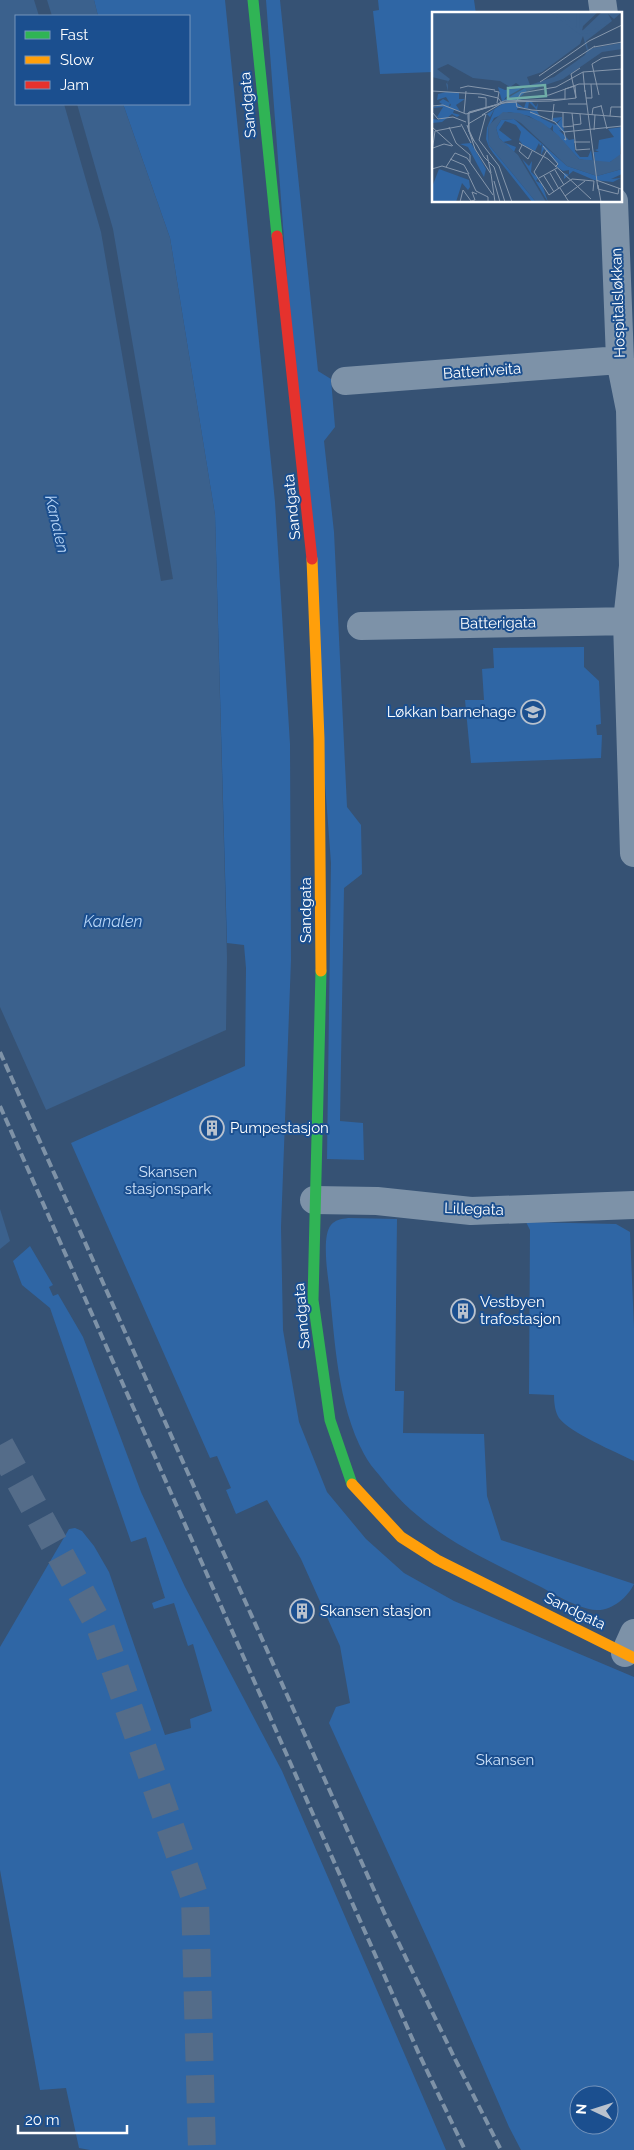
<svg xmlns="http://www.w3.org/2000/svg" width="634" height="2150" viewBox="0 0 634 2150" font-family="Raleway,sans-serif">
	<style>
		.green { fill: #2f66a5; fill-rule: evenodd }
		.water { fill: #3b618d }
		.pier { fill: #365274 }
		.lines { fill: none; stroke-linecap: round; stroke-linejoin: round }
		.highway-tunnel { stroke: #546c89; stroke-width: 28; stroke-dasharray: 28 14; stroke-linecap: butt }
		.street { stroke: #7d92a8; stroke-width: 28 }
		.fast { stroke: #30b455; stroke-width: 11 }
		.slow { stroke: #ff9f0a; stroke-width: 11 }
		.jam { stroke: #e5322d; stroke-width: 11 }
		.rail { stroke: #7e92a7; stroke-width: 4; stroke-dasharray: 9 4; stroke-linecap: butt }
		.labels { text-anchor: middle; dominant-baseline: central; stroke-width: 4; stroke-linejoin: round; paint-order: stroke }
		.street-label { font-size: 15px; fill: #fff; stroke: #1b4f8f }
		.poi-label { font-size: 15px; fill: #fff; stroke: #1b4f8f; text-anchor: start }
		.park-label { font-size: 15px; fill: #cfe3fa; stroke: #1b4f8f }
		.water-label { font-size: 16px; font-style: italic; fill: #b5d3f5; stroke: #1b4f8f }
		.inset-river { fill: none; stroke: #3b618d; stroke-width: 2.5 }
		.inset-road { fill: none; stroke: #8697ac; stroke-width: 1 }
		.view { fill: #6fada8; fill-opacity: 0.15; stroke: #6fada8; stroke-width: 2.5 }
		.inset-edge { fill: none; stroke: #fff; stroke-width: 2.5 }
	</style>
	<rect width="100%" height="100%" fill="#365274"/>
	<!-- green -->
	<path class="green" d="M 94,0 L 225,0 L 275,502 L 290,744 L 291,960 L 281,1227 L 283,1330 L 299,1422 L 327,1492 L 366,1539 L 404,1573 L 454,1601 L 634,1677 L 634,2150 L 521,2150 L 509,2127 L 436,1958 L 329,1723 L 336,1707 L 350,1703 L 340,1646 L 301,1559 L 267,1500 L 236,1514 L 226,1490 L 231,1488 L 217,1456 L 210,1458 L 71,1143 L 245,1066 L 246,968 L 244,945 L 227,943 L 215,515 L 170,238 L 123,104 L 189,104 L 189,16 L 98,16 ZM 579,2095 L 609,2095 L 609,2125 L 579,2125 Z
		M 266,0 L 280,0 L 318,371 L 331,379 L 335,427 L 324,441 L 334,532 L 347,807 L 361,825 L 362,874 L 344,888 L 340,1121 L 363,1123 L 364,1160 L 327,1159 L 331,863 Z
		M 378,0 L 474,0 L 476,14 L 433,14 L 433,72 L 380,74 L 373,11 L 379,10 Z
		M 584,647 L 584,667 L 599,681 L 601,724 L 596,725 L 597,735 L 602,735 L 601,758 L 471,763 L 465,700 L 484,700 L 482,669 L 494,668 L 493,648 Z
		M 348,1218 L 397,1219 L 395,1391 L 404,1391 L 403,1433 L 484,1434 L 487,1496 L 501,1540 L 634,1584 C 628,1597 612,1611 596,1610 C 578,1609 553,1593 537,1585 C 476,1554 422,1532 380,1476 C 374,1469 368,1462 364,1454 C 337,1403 335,1341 329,1285 C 327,1271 322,1235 331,1225 C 335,1220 341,1219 348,1218 Z
		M 526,1222 L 616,1224 L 630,1232 L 634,1328 L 634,1461 C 616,1452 570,1433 559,1418 C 555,1412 554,1402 554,1395 L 529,1394 L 530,1230 Z
		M 30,1246 L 53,1285 L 49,1287 L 53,1296 L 58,1294 L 83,1337 L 141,1492 L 185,1587 L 282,1771 L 446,2150 L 90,2150 L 79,2148 L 66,2088 L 40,2090 L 0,1870 L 0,1647 L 69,1529 L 75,1528 L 82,1531 L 94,1546 L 109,1572 L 165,1735 L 191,1728 L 190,1719 L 212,1711 L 193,1644 L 188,1646 L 174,1603 L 154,1609 L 152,1603 L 165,1598 L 146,1537 L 131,1542 L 50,1308 L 22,1285 L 13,1261 Z"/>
	<!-- water -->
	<path class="water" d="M 0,0 L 94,0 L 98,16 L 16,16 L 16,104 L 123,104 L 170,238 L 215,515 L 227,958 L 226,1030 L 46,1110 L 0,1151 Z
		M 0,1209 L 10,1241 L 0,1249 Z"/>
	<!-- pier -->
	<path class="pier" d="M 34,0 L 47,0 L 52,16 L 39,16 Z
		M 64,104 L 77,104 L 113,229 L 173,579 L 161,581 L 101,232 Z
		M 0,1007 L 47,1112 L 0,1154 Z"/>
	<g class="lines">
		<!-- highway-tunnel -->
		<path class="highway-tunnel" d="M 0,1445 L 101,1629 L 195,1898 L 202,2150"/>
		<!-- street -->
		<path class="street" d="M 602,0 L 604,14
			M 614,201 L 620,360 L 630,410 L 633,566 L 627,621 L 634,853
			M 345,381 L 620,360
			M 361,626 L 634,621
			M 314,1200 L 377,1201 L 471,1211 L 634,1205
			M 625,1653 L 634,1633"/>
		<!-- fast -->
		<path class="fast" d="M 253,0 L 277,236
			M 321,971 L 313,1300 L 330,1420 L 352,1484"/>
		<!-- slow -->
		<path class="slow" d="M 312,559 L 319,739 L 321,971
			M 352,1484 L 401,1537 L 437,1560 L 634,1658"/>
		<!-- jam -->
		<path class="jam" d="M 277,236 L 312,559"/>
		<!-- rail -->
		<path class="rail" d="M 0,1052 L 387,1919 L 455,2059 L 501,2150
			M 0,1106 L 419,2054 L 465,2150"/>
	</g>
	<!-- icons -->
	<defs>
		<g id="school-ring" transform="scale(1.25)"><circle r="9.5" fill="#1b4f8f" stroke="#b9c2ce" stroke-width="1.5"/><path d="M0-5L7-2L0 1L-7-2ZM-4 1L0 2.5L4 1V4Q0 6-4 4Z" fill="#b9c2ce"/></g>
		<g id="building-ring" transform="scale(1.25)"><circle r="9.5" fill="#1b4f8f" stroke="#b9c2ce" stroke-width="1.5"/><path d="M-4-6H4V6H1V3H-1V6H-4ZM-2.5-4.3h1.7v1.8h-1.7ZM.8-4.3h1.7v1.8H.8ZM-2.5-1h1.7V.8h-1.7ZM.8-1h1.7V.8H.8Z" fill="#b9c2ce"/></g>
	</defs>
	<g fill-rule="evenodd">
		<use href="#school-ring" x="533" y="712"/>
		<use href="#building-ring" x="212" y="1128"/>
		<use href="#building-ring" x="463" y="1311"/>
		<use href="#building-ring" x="302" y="1611"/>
	</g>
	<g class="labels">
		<!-- street labels -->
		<g class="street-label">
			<text transform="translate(248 105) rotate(-95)">Sandgata</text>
			<text transform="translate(618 303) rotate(-92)">Hospitalsløkkan</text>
			<text transform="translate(482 371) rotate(-4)">Batteriveita</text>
			<text transform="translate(292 507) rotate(-96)">Sandgata</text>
			<text transform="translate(498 623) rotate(-1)">Batterigata</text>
			<text transform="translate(306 910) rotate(-90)">Sandgata</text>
			<text transform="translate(474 1209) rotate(2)">Lillegata</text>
			<text transform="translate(302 1316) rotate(-95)">Sandgata</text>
			<text transform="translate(575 1611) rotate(26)">Sandgata</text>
		</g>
		<!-- poi labels -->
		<g class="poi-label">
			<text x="516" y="712" text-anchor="end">Løkkan barnehage</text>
			<text x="230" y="1128">Pumpestasjon</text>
			<text x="480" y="1302">Vestbyen<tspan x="480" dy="17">trafostasjon</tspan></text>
			<text x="320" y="1611">Skansen stasjon</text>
		</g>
		<!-- park labels -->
		<g class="park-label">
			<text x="168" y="1172">Skansen<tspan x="168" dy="17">stasjonspark</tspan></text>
			<text x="505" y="1760">Skansen</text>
		</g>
		<!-- water labels -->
		<g class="water-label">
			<text transform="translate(57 524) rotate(77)">Kanalen</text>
			<text x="113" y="921">Kanalen</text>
		</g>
	</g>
	<!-- overview -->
	<g transform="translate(432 12)">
		<rect width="190" height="190" fill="#365274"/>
		<path d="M 66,75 L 73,78 L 92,75 L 74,85 L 72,88 L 93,76 L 95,79 L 84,88 L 70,89 ZM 14,80 L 27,80 L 27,87 L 33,87 L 24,93 L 28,99 L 22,98 L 21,101 L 28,103 L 25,105 L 20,102 L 10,110 L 0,111 L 0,107 L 9,108 L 5,105 L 11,95 L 0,96 L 10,92 L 7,90 L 11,87 L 18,91 L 17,95 L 19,93 L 14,85 L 5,88 L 6,82 ZM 84,90 L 92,96 L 94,90 L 88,90 L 100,90 L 104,95 L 106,91 L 105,98 L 97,90 L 96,96 L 99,97 L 86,95 L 85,98 L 105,99 L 109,106 L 124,113 L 130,106 L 124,111 L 121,109 L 121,106 L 130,105 L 132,119 L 141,119 L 133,120 L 127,118 L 137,128 L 142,127 L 143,139 L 148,145 L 156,145 L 159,138 L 161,150 L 147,147 L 121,119 L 121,113 L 118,117 L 97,104 L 77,100 L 62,106 L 56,117 L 57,133 L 104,190 L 100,190 L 61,141 L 57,135 L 54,127 L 55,116 L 63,96 L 58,105 L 55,102 L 70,92 ZM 82,107 L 135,154 L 165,164 L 190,157 L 190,162 L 179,167 L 189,166 L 181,170 L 162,168 L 141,159 L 132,167 L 132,161 L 137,163 L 137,158 L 131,159 L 125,155 L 126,152 L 112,137 L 109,143 L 110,132 L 108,134 L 107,131 L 103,139 L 91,133 L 87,128 L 89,120 L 84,113 L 73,109 L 67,118 L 80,128 L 71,130 L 84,135 L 82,140 L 67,126 L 64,116 L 69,108 ZM 190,115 L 188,144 L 178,150 L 163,150 L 162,140 L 167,140 L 163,138 L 166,137 L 167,128 L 182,125 L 176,117 ZM 39,131 L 54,157 L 52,165 L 36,135 L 28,132 ZM 90,147 L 97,154 L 100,149 L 99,160 L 106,166 L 104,169 L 110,172 L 116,190 ZM 7,157 L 37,168 L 38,175 L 36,178 L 30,171 L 24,190 L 0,190 L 0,175 Z" fill="#2f66a5"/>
		<path d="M 0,0 L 166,0 L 151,14 L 150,19 L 170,0 L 190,0 L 182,7 L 176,2 L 180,9 L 154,29 L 156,37 L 189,31 L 190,37 L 170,40 L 131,67 L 96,79 L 84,71 L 78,75 L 68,69 L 41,66 L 16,52 L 5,57 L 18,67 L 15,71 L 16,73 L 16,79 L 14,72 L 16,69 L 0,65 ZM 151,24 L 155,39 L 153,43 L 122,65 L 98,73 L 95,65 L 110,60 L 148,32 ZM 71,100 L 88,101 L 109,110 L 126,123 L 147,147 L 178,150 L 190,141 L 190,157 L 165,164 L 135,154 L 89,111 L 82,107 L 69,108 L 64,116 L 67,126 L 86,143 L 114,190 L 104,190 L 57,133 L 56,114 Z" fill="#3b618d" fill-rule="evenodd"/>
		<path class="inset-river" d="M 120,0 L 148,21 L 163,19 L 176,9M 127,0 L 146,19M 146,0 L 146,17 L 151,20"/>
		<path class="inset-road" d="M 162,35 L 190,30M 151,60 L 153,80M 107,64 L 157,29 L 190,13M 108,70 L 163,34M 28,76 L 36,74 L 63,78M 153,78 L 166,177M 0,79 L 49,82 L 66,86 L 70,91M 62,79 L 67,80 L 65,91M 167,83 L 160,52 L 170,46 L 190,43M 46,85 L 54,86 L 54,96M 144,86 L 139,62 L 148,56M 154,86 L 160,86 L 159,72M 86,87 L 117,83 L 147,72 L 190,72M 84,90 L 85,95 L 100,98 L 190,105M 136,92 L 155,92M 169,93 L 175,117M 0,94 L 11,93 L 34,102M 0,100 L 6,107 L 21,105 L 34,110M 98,100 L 123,110 L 132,120 L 134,128 L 132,127M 131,100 L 131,115 L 141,114M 32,101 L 34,79M 140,101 L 144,138 L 158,137M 34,102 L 63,93M 54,102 L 47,128 L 67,154 L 80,190M 50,103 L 70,91 L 84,90 L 89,81 L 124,75 L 151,60 L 190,57M 160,103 L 161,96 L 169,94M 178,104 L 179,95 L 190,95M 120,109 L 122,92M 29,112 L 39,131M 36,112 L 53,102M 35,113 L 43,137 L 59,162 L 63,190M 141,113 L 149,112 L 148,102M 0,115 L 21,134M 17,115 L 24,131 L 38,143 L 38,150M 162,118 L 163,103M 132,120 L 190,114M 42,129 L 37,118 L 37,101 L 75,90 L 119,89 L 144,86 L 143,74 L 133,77 L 133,87 L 72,89 L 63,93 L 37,100 L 36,102 L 36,105 L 37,120 L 38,121 L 39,124 L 42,129 L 45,133 L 52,145 L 62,155 L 73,190M 142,130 L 158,130M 87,131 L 116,147 L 159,187M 90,133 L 87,139 L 96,147 L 100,139M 111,134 L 126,152 L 123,155M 1,136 L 12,132 L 20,134M 115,138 L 102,160 L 117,183 L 140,167M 0,140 L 3,119 L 29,114M 55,143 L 59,161M 18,147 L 32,153 L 37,162M 14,155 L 23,141 L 35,146 L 61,183M 0,157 L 10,154 L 36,162 L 44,179 L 56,185 L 56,190M 123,158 L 132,173M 118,161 L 127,177M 112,164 L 122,180M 107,166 L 125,156M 140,167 L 162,169 L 161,179M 164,168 L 189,177M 62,169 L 68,190M 166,173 L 169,190M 128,176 L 137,190M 166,177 L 186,182 L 187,176M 133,184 L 153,169M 28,190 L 31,178 L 39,189 L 43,188 L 40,180 L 45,182"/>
		<path class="view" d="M 113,73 L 114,84 L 76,87 L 76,76 Z"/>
		<rect width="190" height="190" class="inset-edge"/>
	</g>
	<!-- legend -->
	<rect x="15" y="15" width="175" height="90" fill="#1b4f8f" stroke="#7695bc"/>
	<rect x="25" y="31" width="25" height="8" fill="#30b455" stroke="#7695bc"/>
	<text x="60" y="40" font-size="15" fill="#ffffff">Fast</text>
	<rect x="25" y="56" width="25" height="8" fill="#ff9f0a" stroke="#7695bc"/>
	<text x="60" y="65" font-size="15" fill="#ffffff">Slow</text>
	<rect x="25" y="81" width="25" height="8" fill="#e5322d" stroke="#7695bc"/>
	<text x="60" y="90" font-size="15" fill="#ffffff">Jam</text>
	<!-- north arrow -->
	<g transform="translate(594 2110) rotate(274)"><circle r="24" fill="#1b4f8f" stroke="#7695bc"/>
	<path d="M0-4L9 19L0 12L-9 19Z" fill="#b9c2ce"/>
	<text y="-8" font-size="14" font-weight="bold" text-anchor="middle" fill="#ffffff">N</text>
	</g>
	<!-- scale -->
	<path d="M18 2125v8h109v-8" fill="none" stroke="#ffffff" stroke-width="2.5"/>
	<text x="25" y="2125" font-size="15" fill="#ffffff" stroke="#1b4f8f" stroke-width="4" paint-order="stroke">20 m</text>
</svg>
